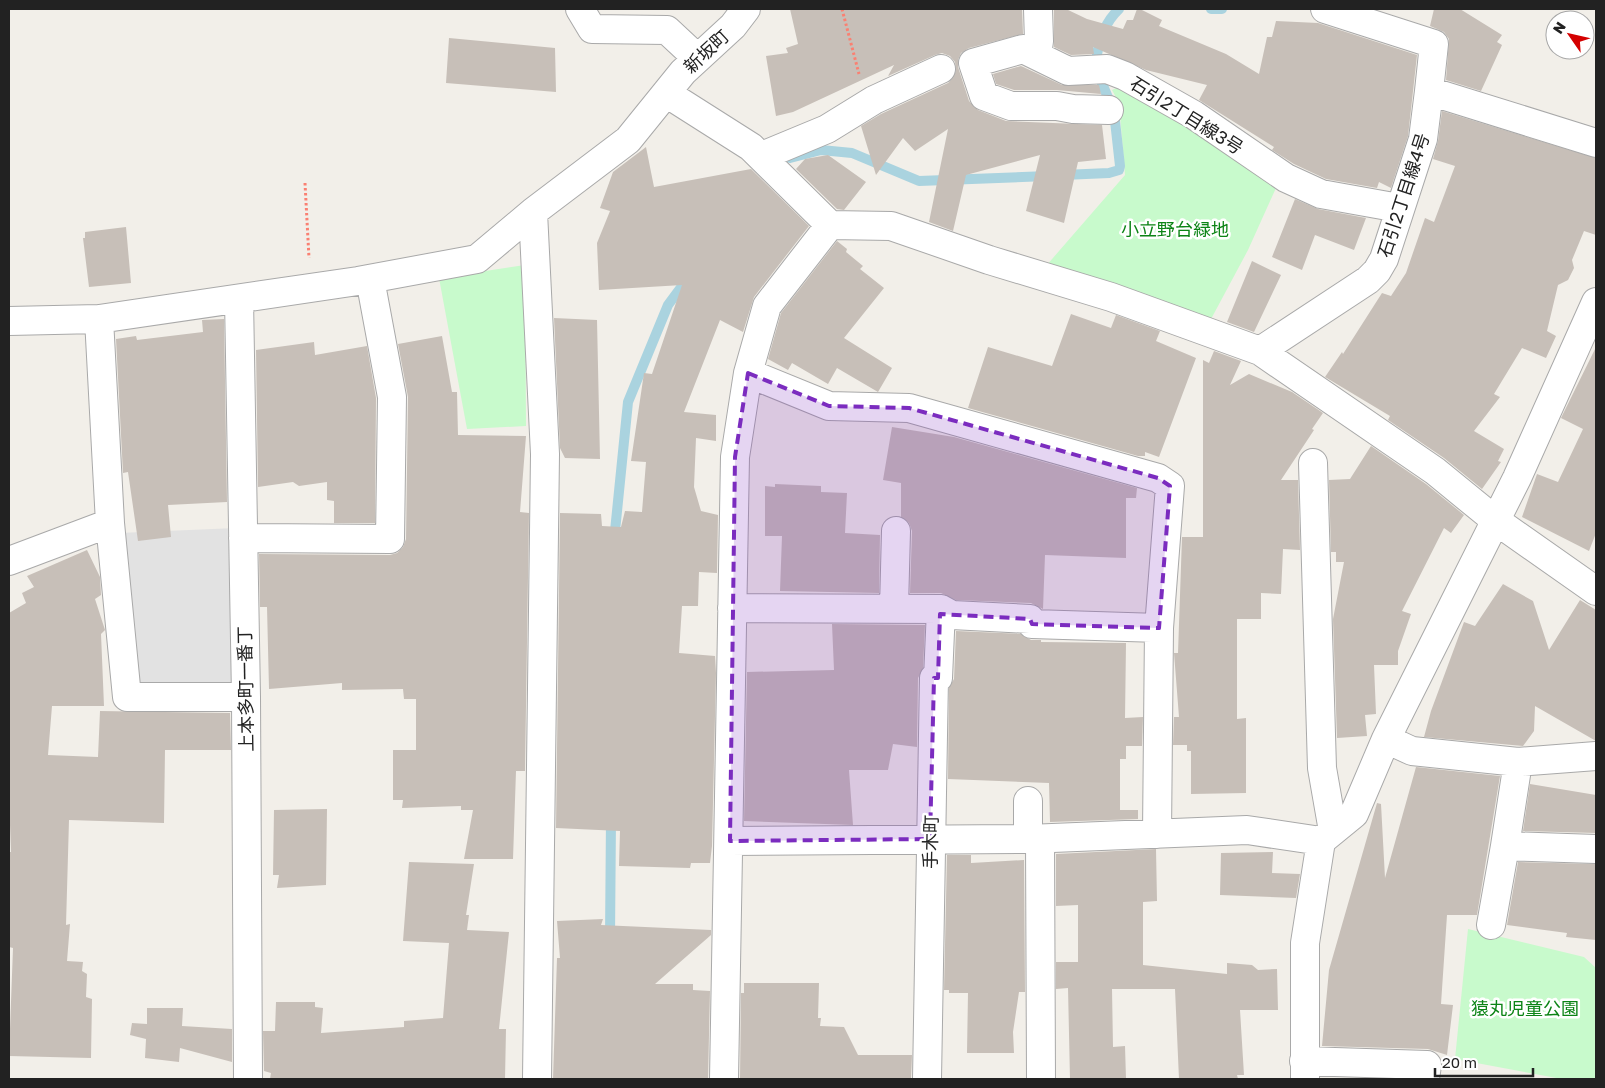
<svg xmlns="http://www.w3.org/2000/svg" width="1605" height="1088" viewBox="0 0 1605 1088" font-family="'Golos Text','Noto Sans JP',sans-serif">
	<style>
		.park { fill: #c8facc }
		.parking { fill: #e2e2e2 }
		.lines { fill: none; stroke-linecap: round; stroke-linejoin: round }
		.stream { stroke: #aad3df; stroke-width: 10 }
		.building { fill: #c7bfb8 }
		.minor-casing { stroke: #a9a9a9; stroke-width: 30 }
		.path { stroke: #fa8072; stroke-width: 3; stroke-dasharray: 2.5 2.5; stroke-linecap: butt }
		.minor { stroke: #fff; stroke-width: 28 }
		.marked { fill: #7b2cbf; fill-opacity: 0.2; stroke: #7b2cbf; stroke-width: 4; stroke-dasharray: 10 6; stroke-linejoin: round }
		.labels { text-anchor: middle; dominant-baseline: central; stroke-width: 5; stroke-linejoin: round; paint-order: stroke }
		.street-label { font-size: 18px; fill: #222; stroke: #fff }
		.park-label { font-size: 18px; fill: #0c8416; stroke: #fff }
	</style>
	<rect width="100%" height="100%" fill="#f2efe9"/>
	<!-- park -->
	<path class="park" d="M 1125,84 L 1193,124 L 1276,188 L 1248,250 L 1210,321 L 1046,266 L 1125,175 L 1119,103 L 1112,90 Z
		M 525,265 L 526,426 L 467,429 L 439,278 Z
		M 1468,929 L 1584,957 L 1596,968 L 1596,1079 L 1562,1079 L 1455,1059 Z"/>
	<!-- parking -->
	<path class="parking" d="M 236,528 L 240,691 L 133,691 L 119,533 Z"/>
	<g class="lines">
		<!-- stream -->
		<path class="stream" d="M 1211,9 L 1222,9
			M 1096,62 C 1098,43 1104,23 1119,9
			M 790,158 L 821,150 L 852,153 L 919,181 L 1048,176
			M 1063,175 L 1109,173 L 1119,170 L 1120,166 L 1114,112 L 1099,76
			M 614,541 L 628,402 L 668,305 L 688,278
			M 610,938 L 611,818"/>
	</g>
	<!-- building -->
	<path class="building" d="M 790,9 L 1022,9 L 1023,34 L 969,48 L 961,53 L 958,60 L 958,67 L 969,101 L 978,110 L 1006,121 L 1102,125 L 1106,159 L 1078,162 L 1064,223 L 1026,211 L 1040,155 L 966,175 L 953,231 L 929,222 L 948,129 L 915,151 L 903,138 L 876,175 L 861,126 L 881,114 L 948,83 L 953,78 L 956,71 L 955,62 L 950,56 L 942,53 L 935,55 L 888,76 L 894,65 L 793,112 L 776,116 L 766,56 L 788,53 L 786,48 L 798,44 Z
		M 1054,9 L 1066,9 L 1087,19 L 1123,29 L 1127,20 L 1133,20 L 1137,9 L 1140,9 L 1162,20 L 1159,26 L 1226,54 L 1259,74 L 1267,37 L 1272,37 L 1276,21 L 1318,23 L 1417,55 L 1408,136 L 1391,188 L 1379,182 L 1377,188 L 1326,179 L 1294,164 L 1272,150 L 1274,147 L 1199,100 L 1207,85 L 1146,70 L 1093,47 L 1094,54 L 1071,55 L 1054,47 Z
		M 1434,9 L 1460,9 L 1502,35 L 1497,42 L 1502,45 L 1481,91 L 1446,80 L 1449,39 L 1444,32 L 1430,26 Z
		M 449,38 L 555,48 L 556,92 L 446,83 Z
		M 1021,66 L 1062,85 L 1099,85 L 1101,94 L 1057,90 L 1014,90 L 996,84 L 993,74 Z
		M 1442,111 L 1596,158 L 1596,235 L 1584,231 L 1572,260 L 1574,268 L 1568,280 L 1558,285 L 1547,331 L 1556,336 L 1546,358 L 1522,348 L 1494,394 L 1500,397 L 1474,431 L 1504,449 L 1498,461 L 1501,462 L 1482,489 L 1444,458 L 1388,420 L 1390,416 L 1325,377 L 1342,352 L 1343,354 L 1382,293 L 1391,296 L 1406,273 L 1425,218 L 1434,222 L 1455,166 L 1433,159 L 1438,141 Z
		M 646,147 L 654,187 L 751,169 L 809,226 L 754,297 L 743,332 L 720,320 L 684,412 L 716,415 L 716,441 L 696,438 L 694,487 L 701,511 L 718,515 L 717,573 L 699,572 L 698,606 L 682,606 L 679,653 L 715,656 L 716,673 L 712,846 L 710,863 L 691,863 L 690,868 L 619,866 L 620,831 L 556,828 L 560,513 L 601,514 L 602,526 L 621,527 L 625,511 L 642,512 L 646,462 L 631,461 L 644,373 L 652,374 L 682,285 L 599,290 L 597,243 L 610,211 L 600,208 L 613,172 Z
		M 828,155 L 866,182 L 844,210 L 837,209 L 796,169 L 805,159 Z
		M 1295,199 L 1318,209 L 1366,218 L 1354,250 L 1315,235 L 1302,270 L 1272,257 Z
		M 126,227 L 131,283 L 89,287 L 83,238 L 85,238 L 85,232 Z
		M 837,241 L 847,249 L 846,252 L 863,266 L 860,269 L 884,288 L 844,338 L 892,368 L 878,392 L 837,368 L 828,384 L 792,363 L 788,370 L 768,359 L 781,313 Z
		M 1252,261 L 1281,275 L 1254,332 L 1227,322 Z
		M 1071,314 L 1111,328 L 1116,315 L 1160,331 L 1156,341 L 1196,358 L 1159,457 L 1145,452 L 1145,456 L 1138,456 L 968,408 L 988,347 L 1052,366 Z
		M 554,318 L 597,320 L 600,459 L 565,458 L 560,448 Z
		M 224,319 L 227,502 L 168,505 L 171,537 L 138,541 L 128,472 L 123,473 L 116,339 L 136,336 L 137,340 L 203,332 L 202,320 Z
		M 442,336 L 452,392 L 457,392 L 458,435 L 526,436 L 520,512 L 529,513 L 525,771 L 516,771 L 513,859 L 464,859 L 473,810 L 461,810 L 461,806 L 402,808 L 403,800 L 393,800 L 393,750 L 416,750 L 416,699 L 404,699 L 403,689 L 342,690 L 342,683 L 269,689 L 267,607 L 260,607 L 259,554 L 390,555 L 397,553 L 403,547 L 406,539 L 408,397 L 398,344 Z
		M 314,342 L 315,355 L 367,346 L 376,398 L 375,523 L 334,523 L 334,501 L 327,500 L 327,482 L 299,486 L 293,482 L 258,487 L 256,350 Z
		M 1596,347 L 1596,533 L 1589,551 L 1522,517 L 1537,474 L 1558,482 L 1583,429 L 1561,418 Z
		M 1214,351 L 1241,361 L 1230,385 L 1249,374 L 1292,392 L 1323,413 L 1312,429 L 1314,430 L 1281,480 L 1298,480 L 1300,550 L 1283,549 L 1281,594 L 1261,593 L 1261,619 L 1237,619 L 1237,719 L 1246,718 L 1246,793 L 1191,794 L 1191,751 L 1187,751 L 1187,745 L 1173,745 L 1174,717 L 1179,717 L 1174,653 L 1178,653 L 1182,537 L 1203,537 L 1203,360 L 1209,363 Z
		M 892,427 L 954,437 L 1137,488 L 1136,498 L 1126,498 L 1126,558 L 1045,555 L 1043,609 L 1031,603 L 956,600 L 941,593 L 910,593 L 912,531 L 909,523 L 901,517 L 901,483 L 883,480 Z
		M 1371,446 L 1426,484 L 1464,515 L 1451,533 L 1444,528 L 1402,611 L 1411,614 L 1398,651 L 1398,665 L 1374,665 L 1376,714 L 1365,715 L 1367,736 L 1337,738 L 1333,619 L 1344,562 L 1336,562 L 1336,552 L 1331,552 L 1329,480 L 1350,479 Z
		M 775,484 L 821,486 L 821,492 L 847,493 L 845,533 L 880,535 L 879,593 L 780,591 L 782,536 L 765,536 L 765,486 L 775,487 Z
		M 87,550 L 100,577 L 101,595 L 95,599 L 105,630 L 101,634 L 104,706 L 52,706 L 48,755 L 98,757 L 100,711 L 230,713 L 231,750 L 165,750 L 164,823 L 69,820 L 66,925 L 70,924 L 67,961 L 83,962 L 82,971 L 87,974 L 86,997 L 92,999 L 91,1058 L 9,1056 L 13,948 L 9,947 L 9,852 L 11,852 L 9,798 L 9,613 L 26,603 L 22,593 L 34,587 L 27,576 Z
		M 1503,584 L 1533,601 L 1549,650 L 1580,600 L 1596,610 L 1596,741 L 1535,706 L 1534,731 L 1523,746 L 1424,737 L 1431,711 L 1464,622 L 1475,626 Z
		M 832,624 L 925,625 L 923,668 L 918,678 L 917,747 L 893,744 L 888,770 L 849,770 L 853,825 L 744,821 L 747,672 L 834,670 Z
		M 956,631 L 1021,634 L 1031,640 L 1041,640 L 1041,642 L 1126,643 L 1125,718 L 1143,717 L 1142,746 L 1126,746 L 1126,759 L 1120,759 L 1120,810 L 1138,810 L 1138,819 L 1050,822 L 1049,783 L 948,779 L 949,688 L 954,679 Z
		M 1416,767 L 1500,776 L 1477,915 L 1447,915 L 1441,1004 L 1453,1005 L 1447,1055 L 1428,1049 L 1322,1046 L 1329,970 L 1377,803 L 1381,804 L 1385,878 Z
		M 1530,784 L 1596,795 L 1596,833 L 1523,831 Z
		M 327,809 L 326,885 L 277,888 L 279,875 L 273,875 L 274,810 Z
		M 1156,849 L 1157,901 L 1143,902 L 1143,965 L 1227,974 L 1227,963 L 1252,965 L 1258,970 L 1277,969 L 1278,1010 L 1240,1010 L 1244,1075 L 1237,1075 L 1238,1079 L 1179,1079 L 1175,989 L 1112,989 L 1113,1047 L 1125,1046 L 1126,1079 L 1070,1079 L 1068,988 L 1056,989 L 1056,962 L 1078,962 L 1078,905 L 1056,906 L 1056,854 Z
		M 1273,852 L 1272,873 L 1300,874 L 1296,898 L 1220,895 L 1221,853 Z
		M 947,855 L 971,855 L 971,863 L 1024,860 L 1025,992 L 1019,992 L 1013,1032 L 1014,1053 L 967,1053 L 968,993 L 949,993 L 949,990 L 944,990 Z
		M 409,862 L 474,864 L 466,915 L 469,915 L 467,930 L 509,932 L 499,1029 L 506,1029 L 505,1079 L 270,1079 L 271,1073 L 264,1071 L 263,1031 L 275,1031 L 276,1002 L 315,1002 L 315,1007 L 323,1008 L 321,1033 L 404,1027 L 404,1021 L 443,1018 L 449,943 L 403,941 Z
		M 1518,862 L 1596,864 L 1596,940 L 1566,937 L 1567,933 L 1507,925 Z
		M 603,919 L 601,925 L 711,930 L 711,935 L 655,984 L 693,984 L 693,990 L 710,991 L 708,1079 L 553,1079 L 557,958 L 560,958 L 557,921 Z
		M 744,983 L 819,983 L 818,1018 L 821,1018 L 820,1026 L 844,1027 L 858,1055 L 912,1055 L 911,1079 L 740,1079 L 741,993 L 744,993 Z
		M 147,1008 L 183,1008 L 182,1026 L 232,1029 L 232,1062 L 180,1048 L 179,1062 L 145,1058 L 146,1039 L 130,1035 L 132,1023 L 147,1024 Z"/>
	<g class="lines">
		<!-- minor casing -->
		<g class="minor-casing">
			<path id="minor" d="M 580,9 L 592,29 L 667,30 L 697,58
				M 1325,9 L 1434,44 L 1429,91
				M 1037,55 L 1039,41 L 1038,9
				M 666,93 L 751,147 L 830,225 L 891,226 L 989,260 L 1111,297 L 1260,351 L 1435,471 L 1495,520 L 1596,591
				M 1109,110 L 1073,109 L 1057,106 L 1011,106 L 984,96 L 973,63 L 1023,49 L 1068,71 L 1107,69 L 1125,76 L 1194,115 L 1286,178 L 1321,194 L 1399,208
				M 762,156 L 827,129 L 874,100 L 941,69
				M 533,212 L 545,454 L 537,1079
				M 239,299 L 246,697 L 248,1079
				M 99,319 L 110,523 L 127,697 L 246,697
				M 9,321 L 99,319 L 358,281 L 477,259 L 533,212 L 628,140 L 683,72 L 733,26 L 746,9
				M 1260,351 L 1368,280 L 1377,271 L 1384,259 L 1423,139 L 1429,91 L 1596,143
				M 748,373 L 829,406 L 909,408 L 1158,478 L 1170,486 L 1159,628 L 1157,834
				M 1313,463 L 1322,768 L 1333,831
				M 243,538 L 390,539 L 392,397 L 370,279
				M 9,561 L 110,523
				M 732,608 L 941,609 L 952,615 L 1030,619 L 1032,624 L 1159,628
				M 894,608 L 896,531
				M 1386,739 L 1412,751 L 1518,762 L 1596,756
				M 1518,762 L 1505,846 L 1596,849
				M 1028,801 L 1028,839
				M 1040,839 L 1041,1079
				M 730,841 L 1028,839 L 1247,830 L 1321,841
				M 1491,925 L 1505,846
				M 1304,1061 L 1427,1065 L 1425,1079
				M 724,1079 L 735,457 L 748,373 L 767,306 L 830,225
				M 927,1079 L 934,678 L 938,678 L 941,609
				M 1305,1079 L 1305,943 L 1321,841 L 1354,814 L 1386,739 L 1517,478 L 1596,302"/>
		</g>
		<!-- path -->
		<path class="path" d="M 842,9 L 859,74
			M 305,183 L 309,258"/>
		<!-- minor -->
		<use href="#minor" class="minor"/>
	</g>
	<!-- marked area -->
	<path class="marked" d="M 748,373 L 829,406 L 909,408 L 1158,478 L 1170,486 L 1159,628 L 1032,624 L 1030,619 L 940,614 L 938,678 L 934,678 L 930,839 L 730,841 L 735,457 Z"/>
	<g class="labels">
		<!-- street labels -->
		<g class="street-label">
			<text transform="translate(706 51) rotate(-43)">新坂町</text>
			<text transform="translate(1187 115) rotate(32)">石引2丁目線3号</text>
			<text transform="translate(1403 195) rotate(-72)">石引2丁目線4号</text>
			<text transform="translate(245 689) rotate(-91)">上本多町一番丁</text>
			<text transform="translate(930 842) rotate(-89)">手木町</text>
		</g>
		<!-- park labels -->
		<g class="park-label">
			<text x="1175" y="229">小立野台緑地</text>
			<text x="1525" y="1008">猿丸児童公園</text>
		</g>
	</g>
	<!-- border -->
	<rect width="1605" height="1088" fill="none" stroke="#222222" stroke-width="20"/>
	<!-- north arrow -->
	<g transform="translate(1570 35) rotate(304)"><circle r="24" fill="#ffffff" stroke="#a7a7a7"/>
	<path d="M0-4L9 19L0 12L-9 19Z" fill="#d40000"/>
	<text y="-8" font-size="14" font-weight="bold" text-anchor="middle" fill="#222222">N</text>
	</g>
	<!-- scale -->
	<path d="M1435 1068v8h98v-8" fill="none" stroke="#222222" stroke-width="2.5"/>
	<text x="1442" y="1068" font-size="15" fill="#222222" stroke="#ffffff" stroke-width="4" paint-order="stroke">20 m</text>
</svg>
